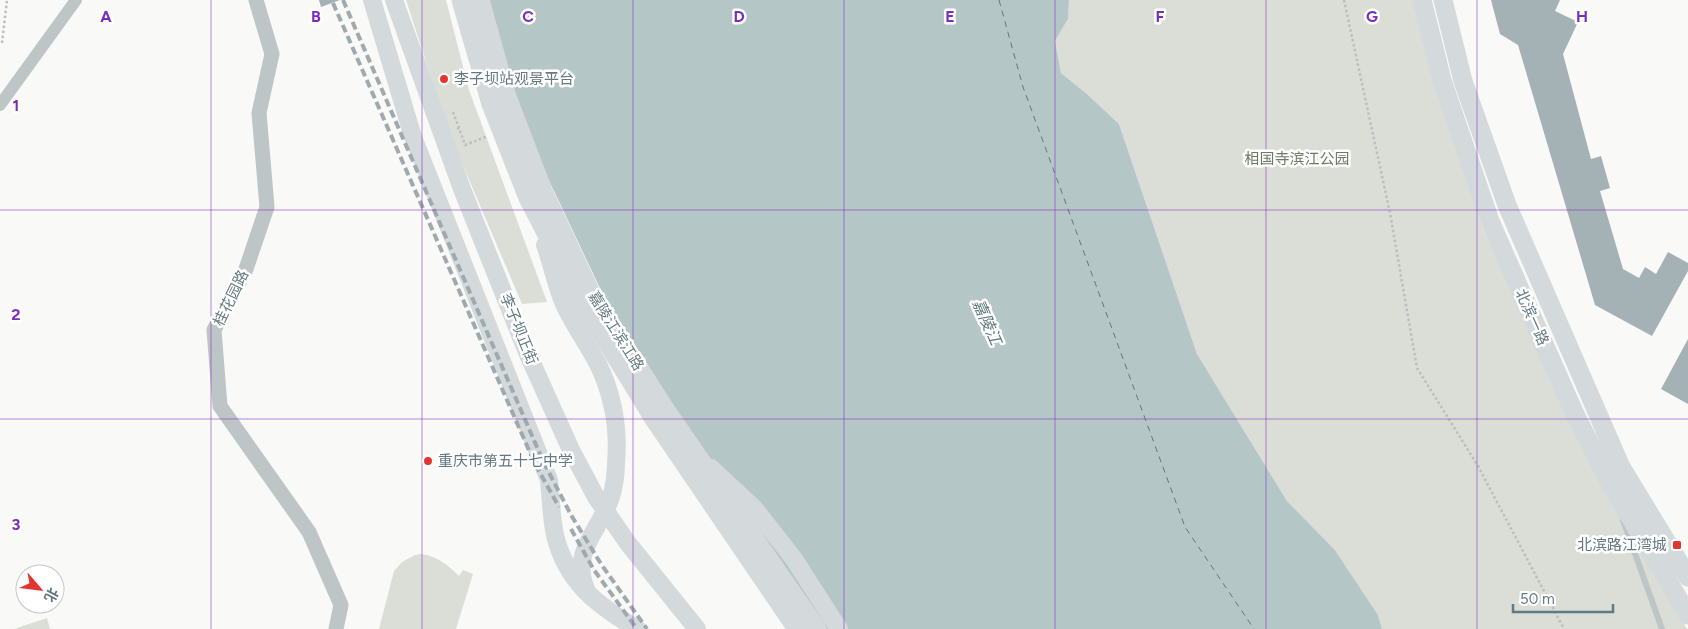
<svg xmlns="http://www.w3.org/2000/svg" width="1688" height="629" viewBox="0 0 1688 629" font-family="Figtree,'Noto Sans SC',sans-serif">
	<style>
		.green { fill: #daded6 }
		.water { fill: #b5c6c7 }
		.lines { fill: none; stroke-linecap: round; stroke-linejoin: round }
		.ferry { stroke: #5f797c; stroke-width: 1; stroke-dasharray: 6 5; stroke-linecap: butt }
		.building { fill: #a4b1b5 }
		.path { stroke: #babfc1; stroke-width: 2.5; stroke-dasharray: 2.5 2.5; stroke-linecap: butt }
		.service { stroke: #bdc5c7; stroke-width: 6 }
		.minor { stroke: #bdc5c7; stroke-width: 12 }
		.tertiary { stroke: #bdc5c7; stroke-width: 15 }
		.secondary { stroke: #d4d9dc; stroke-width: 18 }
		.primary { stroke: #d4d9dc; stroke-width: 19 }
		.rail { stroke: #9faaae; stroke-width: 4; stroke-dasharray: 8 4; stroke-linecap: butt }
		.grid { fill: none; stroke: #7b2cbf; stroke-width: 1; stroke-opacity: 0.55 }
		.poi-dot { fill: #e3352d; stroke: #fff; stroke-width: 2 }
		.labels { text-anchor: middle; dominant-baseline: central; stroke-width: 5; stroke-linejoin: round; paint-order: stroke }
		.poi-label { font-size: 15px; fill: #647a82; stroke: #fff; text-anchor: start }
		.park-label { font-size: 15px; fill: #6b7a63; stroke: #fff }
		.street-label { font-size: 15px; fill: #647a82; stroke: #fff }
		.water-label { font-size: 16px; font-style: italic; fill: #5f797c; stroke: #fff }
		.grid-label { font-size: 16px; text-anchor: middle; font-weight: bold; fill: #7b2cbf; stroke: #fff; stroke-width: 5; stroke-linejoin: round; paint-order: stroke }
	</style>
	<rect width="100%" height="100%" fill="#f9f9f7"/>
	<!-- green -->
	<path class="green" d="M 406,0 L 446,0 L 469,90 L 547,302 L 522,304 L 450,135 Z
		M 1069,0 L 1415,0 L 1436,83 L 1482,227 L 1603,487 L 1687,629 L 1382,629 L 1378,615 L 1335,550 L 1287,501 L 1197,354 L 1119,124 L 1087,94 L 1061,73 L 1055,41 L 1068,19 Z
		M 421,554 C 437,556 448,565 459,576 L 463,570 L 473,574 L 456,629 L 379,629 L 394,571 L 402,562 L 415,555 Z
		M 47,618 L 50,629 L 14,629 Z"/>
	<!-- water -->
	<path class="water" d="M 469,0 L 1069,0 L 1068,19 L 1055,41 L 1061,73 L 1087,94 L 1119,124 L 1197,354 L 1287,501 L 1335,550 L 1378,615 L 1382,629 L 826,629 L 700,500 L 555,193 L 471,25 Z"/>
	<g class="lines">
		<!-- ferry -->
		<path class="ferry" d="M 999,0 L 1023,87 L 1185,527 L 1254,629"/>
	</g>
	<!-- building -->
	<path class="building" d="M 319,0 L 340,0 L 321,7 Z
		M 1491,0 L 1560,0 L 1555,11 L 1578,22 L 1563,54 L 1591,159 L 1601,156 L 1610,188 L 1600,191 L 1623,269 L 1639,278 L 1645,267 L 1656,274 L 1668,252 L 1688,263 L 1688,271 L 1652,336 L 1595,305 L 1518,45 L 1500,34 Z
		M 1688,339 L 1688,404 L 1661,389 Z"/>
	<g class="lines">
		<!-- path -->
		<path class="path" d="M 1344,0 L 1390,213 L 1417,368 L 1478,466 L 1564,629
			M 2,43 L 7,0
			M 453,112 L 459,128
			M 457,129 L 459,128 L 465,145 L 488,136"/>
		<!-- service -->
		<path class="service" d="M 1623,520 L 1662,629"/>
		<!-- minor -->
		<path class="minor" d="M 0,105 L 76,0"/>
		<!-- tertiary -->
		<path class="tertiary" d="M 256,0 L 272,54 L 259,113 L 267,207 L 246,269 L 214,330 L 220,406 L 309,532 L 341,605 L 336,629"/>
		<!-- secondary -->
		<path class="secondary" d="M 372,0 L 413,137 L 549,480 C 551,498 551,517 555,535 C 566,582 597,605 637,629
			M 394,0 L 462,189 L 527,352 L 571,450 L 596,497 L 627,542 L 697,629
			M 545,245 C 552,264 556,286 564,304 C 573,324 587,343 598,364 C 613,395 619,429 616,463 C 616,474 614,487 611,497 C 600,531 570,551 586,589
			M 711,468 L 754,508 L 794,559 L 839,629"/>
		<!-- primary -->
		<path class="primary" d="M 461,0 L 491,104 L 528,198 L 578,295 L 654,419 L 797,629
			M 480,0 L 507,97 L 543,191 L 591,293 L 667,412 L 817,629
			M 1422,0 L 1442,80 L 1490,221 L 1574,412 L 1609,481 L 1688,615
			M 1443,0 L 1463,81 L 1507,205 L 1621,467 L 1688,577"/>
		<!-- rail -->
		<path class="rail" d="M 343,0 L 543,461 L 571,515 L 601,564 L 647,629
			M 333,3 L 535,464 L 559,507
			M 571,529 L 594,570 L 637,629"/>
	</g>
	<!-- grid -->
	<path class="grid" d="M 211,0 L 211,629M 422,0 L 422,629M 633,0 L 633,629M 844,0 L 844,629M 1055,0 L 1055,629M 1266,0 L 1266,629M 1477,0 L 1477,629M 0,210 L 1688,210M 0,419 L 1688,419"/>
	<!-- markers -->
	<g class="poi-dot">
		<circle cx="444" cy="79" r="5"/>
		<circle cx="428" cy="461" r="5"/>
		<rect x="1672" y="540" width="10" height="10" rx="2.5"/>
	</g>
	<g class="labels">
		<!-- poi labels -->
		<g class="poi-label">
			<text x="454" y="79">李子坝站观景平台</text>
			<text x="438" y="461">重庆市第五十七中学</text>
			<text x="1667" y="545" text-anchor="end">北滨路江湾城</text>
		</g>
		<!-- park labels -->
		<g class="park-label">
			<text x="1297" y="159">相国寺滨江公园</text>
		</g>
		<!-- street labels -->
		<g class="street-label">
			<text transform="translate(231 298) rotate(-64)">桂花园路</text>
			<text transform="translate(1532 317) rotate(66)">北滨一路</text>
			<text transform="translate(519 329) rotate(68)">李子坝正街</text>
			<text transform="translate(616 331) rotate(58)">嘉陵江滨江路</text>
		</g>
		<!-- water labels -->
		<g class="water-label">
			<text transform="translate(987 322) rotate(66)">嘉陵江</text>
		</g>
	</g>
	<g class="grid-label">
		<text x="106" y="22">A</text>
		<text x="316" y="22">B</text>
		<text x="528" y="22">C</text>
		<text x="739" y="22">D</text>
		<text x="950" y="22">E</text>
		<text x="1160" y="22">F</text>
		<text x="1372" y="22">G</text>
		<text x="1582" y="22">H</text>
		<text x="16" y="111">1</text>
		<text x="16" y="320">2</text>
		<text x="16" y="530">3</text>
	</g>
	<!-- north arrow -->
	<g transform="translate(40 589) rotate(118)"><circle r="24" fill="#ffffff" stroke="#c1cacd"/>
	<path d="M0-4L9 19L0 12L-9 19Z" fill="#e3352d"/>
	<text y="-8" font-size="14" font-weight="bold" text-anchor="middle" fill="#647a82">北</text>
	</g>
	<!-- scale -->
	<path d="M1513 604v8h100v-8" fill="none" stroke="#647a82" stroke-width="2.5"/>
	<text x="1520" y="604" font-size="15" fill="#647a82" stroke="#ffffff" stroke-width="4" paint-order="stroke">50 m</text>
</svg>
